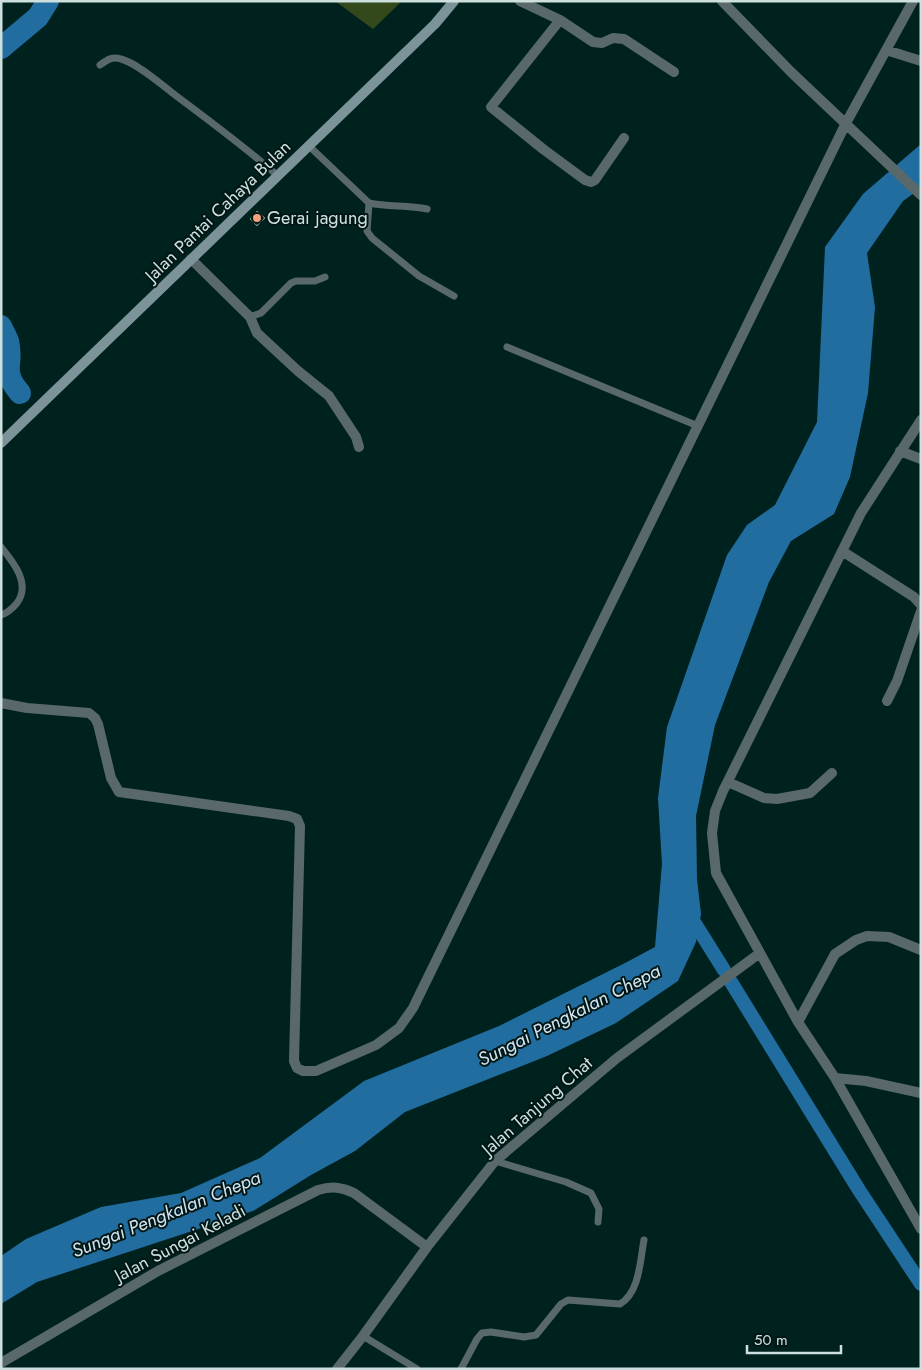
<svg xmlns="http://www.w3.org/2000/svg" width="922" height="1370" viewBox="0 0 922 1370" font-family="Jost,sans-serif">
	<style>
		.green { fill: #34491b }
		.water { fill: #216da0 }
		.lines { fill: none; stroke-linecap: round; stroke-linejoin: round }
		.canal { stroke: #216da0; stroke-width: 14 }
		.river { stroke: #216da0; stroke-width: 22 }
		.building { fill: #354f40; stroke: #718d7c }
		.service { stroke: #59686b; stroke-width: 7 }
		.minor { stroke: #59686b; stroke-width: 10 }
		.secondary { stroke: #7c9399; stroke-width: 10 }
		.poi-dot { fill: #f1a17c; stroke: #001715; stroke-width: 2 }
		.labels { text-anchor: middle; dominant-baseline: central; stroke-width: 4; stroke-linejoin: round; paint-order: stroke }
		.street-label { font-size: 18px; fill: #cee0de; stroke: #001715 }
		.poi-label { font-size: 18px; fill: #cee0de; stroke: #001715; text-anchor: start }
		.water-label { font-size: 19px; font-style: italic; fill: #d2e4f2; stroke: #001715 }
	</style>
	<rect width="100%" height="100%" fill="#00221f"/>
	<!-- green -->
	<path class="green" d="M 335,1 L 398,1 L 400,3 L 373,29 Z"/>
	<!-- water -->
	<path class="water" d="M 921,144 L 921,188 L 903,201 L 867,253 L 875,307 L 868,393 L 850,477 L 834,514 L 791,541 L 769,582 L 715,725 L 696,816 L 697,879 L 701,914 L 696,942 L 678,981 L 616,1023 L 547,1056 L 405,1112 L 355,1151 L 311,1175 L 253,1211 L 37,1282 L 1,1304 L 1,1256 L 26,1239 L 101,1207 L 181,1193 L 260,1158 L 364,1081 L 499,1026 L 627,962 L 655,947 L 662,864 L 658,798 L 667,727 L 727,555 L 747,525 L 775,505 L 817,422 L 825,247 L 863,194 Z"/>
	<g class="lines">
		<!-- canal -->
		<path class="canal" d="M 689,914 L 724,970
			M 731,982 L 859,1190 L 921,1284"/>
		<!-- river -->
		<path class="river" d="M 1,48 L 38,17 L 48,1
			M 1,326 C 3,331 6,336 8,341 C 14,365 0,370 20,393"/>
	</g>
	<!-- building -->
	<path class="building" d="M 257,211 L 265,218 L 257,226 L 250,219 Z"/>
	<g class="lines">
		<!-- service -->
		<path class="service" d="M 100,65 C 107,60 112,56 121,59 C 137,63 162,85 175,95 C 210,121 245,147 278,176
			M 309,146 L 369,203 C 389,207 407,205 427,209
			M 369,203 L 367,231 L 372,238 L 419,276 L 454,296
			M 250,317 L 261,313 L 291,283 L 296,281 L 315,281 L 325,277
			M 507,347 L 698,426
			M 1,547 C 14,563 31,584 17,603 C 12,609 8,613 1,615
			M 495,1161 L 566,1182 L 591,1193 L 599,1209 L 598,1222
			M 363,1336 L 417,1369
			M 461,1369 L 477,1339 L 482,1333 L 491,1332 L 524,1337 L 536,1335 L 561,1304 L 568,1300 L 620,1304 C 640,1292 640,1260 644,1240"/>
		<!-- minor -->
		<path class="minor" d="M 520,1 L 560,20 L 593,42 L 602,43 L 613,38 L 624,39 L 674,72
			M 722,1 L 791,72 L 921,195
			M 560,20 L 491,107 L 543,149 L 585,180 L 591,182 L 595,180 L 624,138
			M 886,50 L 921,61
			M 191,259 L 250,317 L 257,333 L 298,371 L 329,396 L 356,437 L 359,447
			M 921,420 L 861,513 L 723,791 L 715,811 L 712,833 L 716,873 L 798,1022 L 835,1078 L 921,1229
			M 900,451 L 921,459
			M 842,551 L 914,597 L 921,605
			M 887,701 L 897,681 L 921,611
			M 1,703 L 27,708 L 89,713 L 95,718 L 98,724 L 111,778 L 119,792 L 289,816 L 297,819 L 300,826 L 294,1061 L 297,1068 L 303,1071 L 316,1071 L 376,1045 L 399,1028 L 413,1008 L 846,123 L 913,1
			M 728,782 L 764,798 L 777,799 L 810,793 L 832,773
			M 798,1022 L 835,954 L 856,940 L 867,936 L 889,937 L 921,950
			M 835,1078 L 866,1081 L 921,1093
			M 1,1363 L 158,1271 L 318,1190 C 332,1186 341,1187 354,1193 L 427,1247
			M 337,1369 L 363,1336 L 427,1247 L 495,1161 L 617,1058 L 760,953"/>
		<!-- secondary -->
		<path class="secondary" d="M 1,443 L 435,24 L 454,1"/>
	</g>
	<!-- markers -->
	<circle class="poi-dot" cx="257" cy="218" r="5"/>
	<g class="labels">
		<!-- street labels -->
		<g class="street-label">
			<text transform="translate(218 211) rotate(-44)">Jalan Pantai Cahaya Bulan</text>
			<text transform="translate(537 1106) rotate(-41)">Jalan Tanjung Chat</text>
			<text transform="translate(180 1243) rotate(-28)">Jalan Sungai Keladi</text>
		</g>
		<!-- poi labels -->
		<g class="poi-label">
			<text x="267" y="218">Gerai jagung</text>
		</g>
		<!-- water labels -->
		<g class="water-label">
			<text transform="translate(569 1015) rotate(-27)">Sungai Pengkalan Chepa</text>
			<text transform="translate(166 1214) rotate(-22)">Sungai Pengkalan Chepa</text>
		</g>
	</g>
	<!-- border -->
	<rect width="922" height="1370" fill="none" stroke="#cee0de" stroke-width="5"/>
	<!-- scale -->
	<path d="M747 1345v8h94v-8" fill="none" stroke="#cee0de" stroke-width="2.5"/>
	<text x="754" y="1345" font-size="15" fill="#cee0de" stroke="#001715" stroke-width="4" paint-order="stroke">50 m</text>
</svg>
